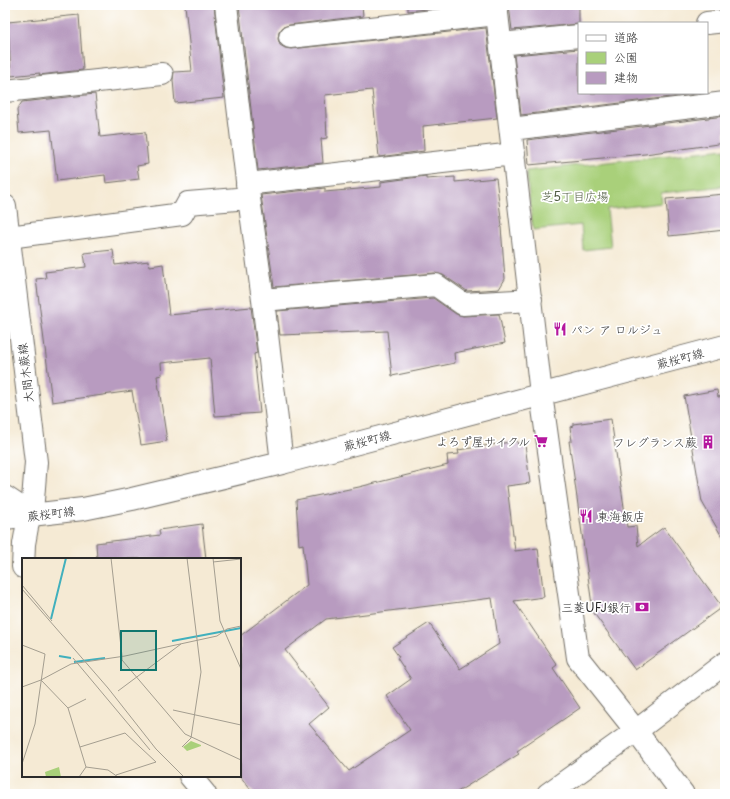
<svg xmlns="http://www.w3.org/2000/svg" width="730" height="799" viewBox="0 0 730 799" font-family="'Playpen Sans','Klee One',sans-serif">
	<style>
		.green { fill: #a9d07a; stroke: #6a7e52 }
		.building { fill: #b89bc0; fill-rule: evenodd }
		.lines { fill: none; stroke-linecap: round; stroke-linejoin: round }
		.minor-casing { stroke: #726e66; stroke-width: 24 }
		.major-casing { stroke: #726e66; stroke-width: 24 }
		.minor { stroke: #fff; stroke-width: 22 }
		.major { stroke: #fff; stroke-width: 22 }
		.labels { text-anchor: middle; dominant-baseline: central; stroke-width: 3.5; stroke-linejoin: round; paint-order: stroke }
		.park-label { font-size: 12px; fill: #515d43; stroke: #fff }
		.poi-label { font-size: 12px; fill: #2b2b2b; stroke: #fff; text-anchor: end }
		.street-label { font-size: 12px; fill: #2b2b2b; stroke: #fff }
		.inset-river { fill: none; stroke: #41b0bd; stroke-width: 2 }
		.inset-road { fill: none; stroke: #a49e90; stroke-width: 1 }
		.view { fill: #0f766e; fill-opacity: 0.15; stroke: #0f766e; stroke-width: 2 }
		.inset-edge { fill: none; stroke: #2b2b2b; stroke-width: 2 }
	</style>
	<rect width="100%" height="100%" fill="#fff"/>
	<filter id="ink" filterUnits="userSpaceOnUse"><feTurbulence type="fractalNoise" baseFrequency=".025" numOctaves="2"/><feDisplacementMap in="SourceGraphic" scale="8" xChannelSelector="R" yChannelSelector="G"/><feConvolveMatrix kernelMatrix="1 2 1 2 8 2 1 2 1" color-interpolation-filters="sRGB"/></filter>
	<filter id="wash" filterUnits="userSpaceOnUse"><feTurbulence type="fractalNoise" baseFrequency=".012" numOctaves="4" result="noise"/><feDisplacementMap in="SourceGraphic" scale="16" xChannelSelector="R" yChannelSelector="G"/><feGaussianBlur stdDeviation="0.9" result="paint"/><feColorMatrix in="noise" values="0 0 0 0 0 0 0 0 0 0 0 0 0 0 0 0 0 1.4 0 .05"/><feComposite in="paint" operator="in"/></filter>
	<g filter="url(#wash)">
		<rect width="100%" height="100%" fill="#f5ead4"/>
		<!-- green -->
		<path class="green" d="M 725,149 L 725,186 L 661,193 L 662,203 L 607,209 L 611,247 L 583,250 L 581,225 L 533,230 L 526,171 Z"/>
		<g id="blocks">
			<!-- building -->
			<path class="building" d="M 185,5 L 214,5 L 224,98 L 175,103 L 173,80 L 174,72 L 192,71 Z
				M 239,5 L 362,5 L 363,16 L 289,25 L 283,27 L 279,32 L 278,39 L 280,45 L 285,48 L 291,49 L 486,28 L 497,118 L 423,126 L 424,151 L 379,157 L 372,90 L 325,95 L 327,138 L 321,139 L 323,163 L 258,170 Z
				M 408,5 L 465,5 L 408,11 Z
				M 509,5 L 579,5 L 579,24 L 512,30 Z
				M 79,15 L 83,70 L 39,75 L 40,73 L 11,76 L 8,22 Z
				M 579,49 L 579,93 L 704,93 L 521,115 L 514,55 Z
				M 95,94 L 100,137 L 145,132 L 148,164 L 137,166 L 139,179 L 106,183 L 105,175 L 57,181 L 51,130 L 19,133 L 17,110 L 22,102 Z
				M 725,116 L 725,143 L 645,154 L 529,165 L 527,140 Z
				M 426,176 L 426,179 L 455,177 L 455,182 L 496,178 L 502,226 L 501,227 L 505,279 L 499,289 L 467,291 L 443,275 L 435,273 L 274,287 L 261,195 L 325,188 L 325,192 L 381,187 L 381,182 Z
				M 725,194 L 725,230 L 669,236 L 666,199 Z
				M 113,250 L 115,265 L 149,261 L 150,266 L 163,264 L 169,315 L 251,307 L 257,353 L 254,354 L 260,413 L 215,416 L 210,358 L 161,363 L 162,375 L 157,376 L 167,441 L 141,445 L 132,391 L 52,402 L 36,279 L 46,278 L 45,272 L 86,267 L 84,253 Z
				M 433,298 L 456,314 L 463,316 L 499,314 L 505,343 L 454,353 L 455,363 L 392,376 L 387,331 L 280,335 L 277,311 Z
				M 717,390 L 718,397 L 725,396 L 725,542 L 702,502 L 684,396 Z
				M 611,419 L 627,527 L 636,526 L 638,546 L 664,527 L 722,607 L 635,670 L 593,612 L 569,441 L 572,441 L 570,427 L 573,426 L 573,424 Z
				M 517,441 L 518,445 L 525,444 L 530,483 L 507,486 L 515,551 L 538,548 L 544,597 L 514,601 L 557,665 L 553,668 L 580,708 L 517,751 L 519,754 L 454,794 L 254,794 L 240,776 L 240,636 L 307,585 L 303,544 L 299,545 L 296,500 L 359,487 L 448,465 L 447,455 L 459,454 L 458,450 ZM 492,598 L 499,644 L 460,669 L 429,623 L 392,647 L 399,657 L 397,658 L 411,679 L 387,696 L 410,730 L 349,771 L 309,724 L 329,707 L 285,650 L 326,619 Z
				M 202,524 L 206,559 L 97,559 L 96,543 L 160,535 L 159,530 Z"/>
		</g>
	</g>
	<g filter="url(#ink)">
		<use href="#blocks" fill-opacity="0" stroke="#726e66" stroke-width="1"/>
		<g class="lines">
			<!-- minor casing -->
			<g class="minor-casing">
				<path id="minor" d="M 226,5 L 249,198 L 263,300 L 282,463
					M 496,5 L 541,394 L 578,658 L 636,731 L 683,794
					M 707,23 L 725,21
					M 290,37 L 497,14
					M 501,44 L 579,36
					M 5,91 L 162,74
					M 511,129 L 725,103
					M 247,184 L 514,154
					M 9,237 L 182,214 L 188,203 L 249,198
					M 263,300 L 436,285 L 463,304 L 531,300
					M 5,497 L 17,505 L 29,516 L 24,544 L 23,567
					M 190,776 L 205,794
					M 548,794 L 636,731 L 725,663"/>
			</g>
			<!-- major casing -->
			<g class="major-casing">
				<path id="major" d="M 5,206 L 36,462 L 33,500 L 29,516
					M 5,518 L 83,509 L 132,499 L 282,463 L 725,346"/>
			</g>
			<!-- minor -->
			<use href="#minor" class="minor"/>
			<!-- major -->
			<use href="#major" class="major"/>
		</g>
	</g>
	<!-- icons -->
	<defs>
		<g id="restaurant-bare" transform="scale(1.08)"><path d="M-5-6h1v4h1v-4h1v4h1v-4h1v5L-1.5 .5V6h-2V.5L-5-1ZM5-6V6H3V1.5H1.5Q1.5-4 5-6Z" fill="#b5179e" stroke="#fff" stroke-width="2.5" paint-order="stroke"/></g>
		<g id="supermarket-bare" transform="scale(1.08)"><path d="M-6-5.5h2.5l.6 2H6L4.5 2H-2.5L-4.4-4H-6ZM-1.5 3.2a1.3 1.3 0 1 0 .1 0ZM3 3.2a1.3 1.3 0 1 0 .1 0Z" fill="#b5179e" stroke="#fff" stroke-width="2.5" paint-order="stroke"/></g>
		<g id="building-bare" transform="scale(1.08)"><path d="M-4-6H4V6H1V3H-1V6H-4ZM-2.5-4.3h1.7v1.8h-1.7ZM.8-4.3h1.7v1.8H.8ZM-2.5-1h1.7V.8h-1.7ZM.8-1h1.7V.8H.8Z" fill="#b5179e" stroke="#fff" stroke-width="2.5" paint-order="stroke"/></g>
		<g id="bank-bare" transform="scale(1.08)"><path d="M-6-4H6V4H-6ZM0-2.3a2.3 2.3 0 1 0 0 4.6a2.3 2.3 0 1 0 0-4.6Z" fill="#b5179e" stroke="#fff" stroke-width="2.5" paint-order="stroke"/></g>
	</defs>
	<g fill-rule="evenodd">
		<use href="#restaurant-bare" x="560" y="329"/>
		<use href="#supermarket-bare" x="541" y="441"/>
		<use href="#building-bare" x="708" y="442"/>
		<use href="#restaurant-bare" x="586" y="516"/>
		<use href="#bank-bare" x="642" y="607"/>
	</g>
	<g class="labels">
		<!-- park labels -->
		<g class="park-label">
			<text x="575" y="196">芝5丁目広場</text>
		</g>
		<!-- poi labels -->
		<g class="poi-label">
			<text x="571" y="329" text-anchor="start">パン ア ロルジュ</text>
			<text x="530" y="441">よろず屋サイクル</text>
			<text x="697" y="442">フレグランス蕨</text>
			<text x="597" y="516" text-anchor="start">東海飯店</text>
			<text x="631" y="607">三菱UFJ銀行</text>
		</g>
		<!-- street labels -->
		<g class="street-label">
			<text transform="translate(680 358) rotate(-15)">蕨桜町線</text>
			<text transform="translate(25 373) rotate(-97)">大間木蕨線</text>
			<text transform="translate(367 440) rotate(-15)">蕨桜町線</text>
			<text transform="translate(51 513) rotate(-7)">蕨桜町線</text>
		</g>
	</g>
	<!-- overview -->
	<g transform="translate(22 558)">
		<rect width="219" height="219" fill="#f5ead4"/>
		<path d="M 169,183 L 179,187 L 179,188 L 165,193 L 161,189 ZM 37,209 L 39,219 L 24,219 L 23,214 Z" fill="#a9d07a"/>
		<path class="inset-river" d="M 29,61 L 44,0M 150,83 L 219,70M 37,98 L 49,100M 52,104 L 83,100"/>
		<path class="inset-road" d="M 89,0 L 100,98M 191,0 L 198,63 L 219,111M 191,4 L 219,1M 0,27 L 30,63M 0,31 L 86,130 L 134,191 L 162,219M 0,87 L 23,96 L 13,166 L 0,206M 100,98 L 100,102 L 163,176 L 219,202M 51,100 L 128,192M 19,122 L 46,150 L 64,209 L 86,212 L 96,219M 0,129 L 19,122 L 49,106 L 103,98 L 195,78 L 205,71 L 219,68M 96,133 L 159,86M 46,150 L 64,141M 151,152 L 219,167M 58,189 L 103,175 L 134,204 L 94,217M 160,189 L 169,180 L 179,114 L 165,0M 57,219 L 64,209"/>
		<path class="view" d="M 99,73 L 134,73 L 134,112 L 99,112 Z"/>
		<rect width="219" height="219" class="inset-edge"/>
	</g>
	<!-- margin -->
	<rect width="730" height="799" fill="none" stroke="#fff" stroke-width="20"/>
	<!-- legend -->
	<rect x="578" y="22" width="130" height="72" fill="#ffffff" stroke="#aaaaaa"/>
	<rect x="586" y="35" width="20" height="6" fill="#ffffff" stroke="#aaaaaa"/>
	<text x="614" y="42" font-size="12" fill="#2b2b2b">道路</text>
	<rect x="586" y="52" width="20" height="12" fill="#a9d07a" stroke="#aaaaaa"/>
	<text x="614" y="62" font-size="12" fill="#2b2b2b">公園</text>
	<rect x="586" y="72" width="20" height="12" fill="#b89bc0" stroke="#aaaaaa"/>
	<text x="614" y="82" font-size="12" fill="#2b2b2b">建物</text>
</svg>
